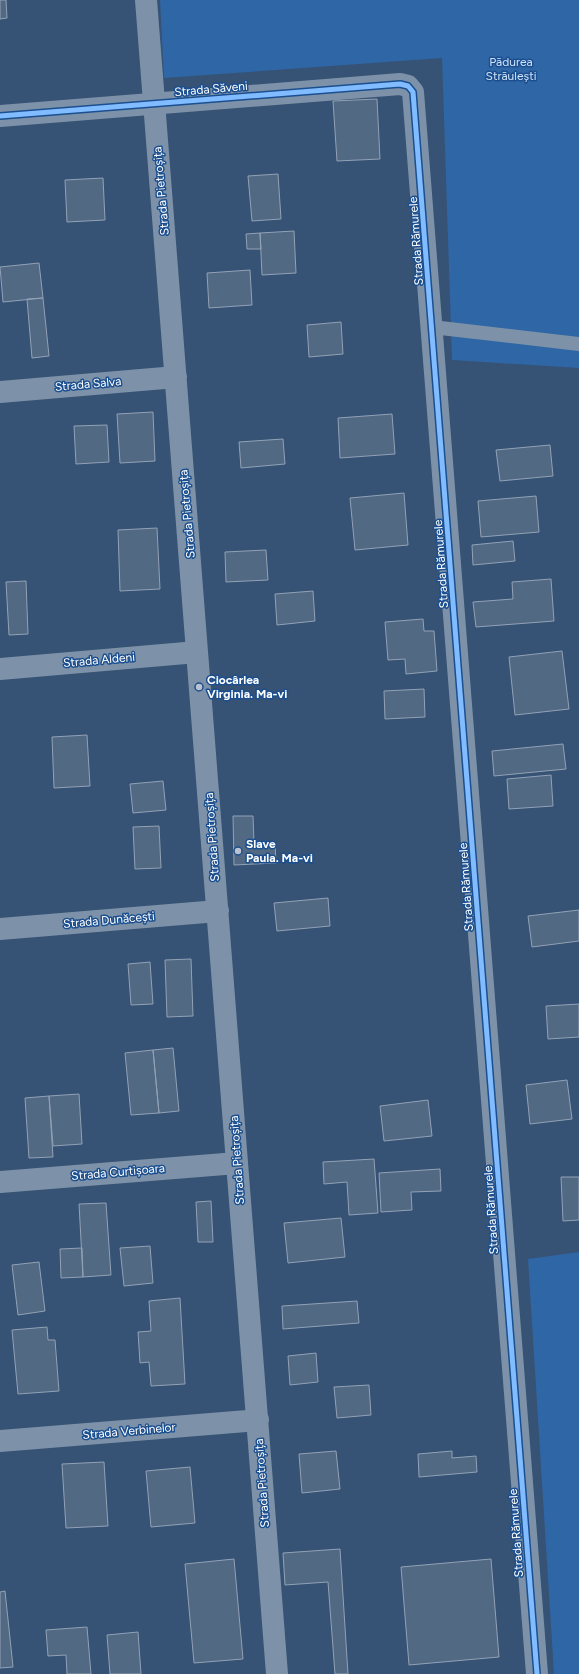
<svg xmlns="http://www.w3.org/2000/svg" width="579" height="1674" viewBox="0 0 579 1674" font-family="Figtree,sans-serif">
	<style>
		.green { fill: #2f66a5 }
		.building { fill: #526984; stroke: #92a2b6 }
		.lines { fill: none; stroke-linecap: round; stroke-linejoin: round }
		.lane { stroke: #7d92a8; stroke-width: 14 }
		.street { stroke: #7d92a8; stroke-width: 22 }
		.cycleway-casing { stroke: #1b4f8f; stroke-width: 8 }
		.cycleway { stroke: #80bcff; stroke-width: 5 }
		.poi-dot { fill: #b9c2ce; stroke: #1b4f8f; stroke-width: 1.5 }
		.labels { text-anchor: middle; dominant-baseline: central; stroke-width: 3; stroke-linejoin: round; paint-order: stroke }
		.park-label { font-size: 12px; fill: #cfe3fa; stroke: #1b4f8f }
		.street-label { font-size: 12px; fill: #fff; stroke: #1b4f8f }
		.poi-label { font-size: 12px; font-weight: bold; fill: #fff; stroke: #1b4f8f; text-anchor: start }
	</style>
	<rect width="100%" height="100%" fill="#365274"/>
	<!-- green -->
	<path class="green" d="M 160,0 L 579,0 L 579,368 L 452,360 L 442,58 L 164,78 Z
		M 579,1252 L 579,1674 L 554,1674 L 528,1259 Z"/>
	<!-- building -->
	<path class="building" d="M 0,0 L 6,0 L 7,18 L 0,19 Z
		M 377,99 L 380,159 L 337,161 L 333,101 Z
		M 278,174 L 281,219 L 252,221 L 248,176 Z
		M 103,178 L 105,220 L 67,222 L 65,180 Z
		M 294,231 L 296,273 L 262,275 L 260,233 Z
		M 260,233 L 261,249 L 247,249 L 246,234 Z
		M 39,263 L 43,298 L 3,302 L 0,267 Z
		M 250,270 L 252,305 L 209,308 L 207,273 Z
		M 43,298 L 49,356 L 32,358 L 27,299 Z
		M 341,322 L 343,354 L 309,357 L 307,325 Z
		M 153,412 L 155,461 L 120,463 L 117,414 Z
		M 392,414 L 395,454 L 340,458 L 338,418 Z
		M 107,425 L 109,462 L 76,464 L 74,426 Z
		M 283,439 L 285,464 L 241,468 L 239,442 Z
		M 550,445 L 553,476 L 500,481 L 496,450 Z
		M 404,493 L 408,545 L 355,550 L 350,498 Z
		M 536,496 L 539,532 L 481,537 L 478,501 Z
		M 157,528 L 160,589 L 120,591 L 118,530 Z
		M 513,541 L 515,561 L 473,565 L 472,545 Z
		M 266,550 L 268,580 L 226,582 L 225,552 Z
		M 551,579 L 554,621 L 476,627 L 473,602 L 513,599 L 512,582 Z
		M 26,581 L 28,634 L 9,635 L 6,582 Z
		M 313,591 L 315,621 L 277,625 L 275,594 Z
		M 423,619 L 424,631 L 434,631 L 437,671 L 406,674 L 405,659 L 388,660 L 385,622 Z
		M 562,651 L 569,709 L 515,715 L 509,657 Z
		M 424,689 L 425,717 L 385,719 L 384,691 Z
		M 87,735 L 90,786 L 54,788 L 52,737 Z
		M 563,744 L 566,769 L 494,776 L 492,751 Z
		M 551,775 L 553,806 L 509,809 L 507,779 Z
		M 163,781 L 166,810 L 133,813 L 130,784 Z
		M 233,816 L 253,816 L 254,843 L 275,843 L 276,863 L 234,865 Z
		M 159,826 L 161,868 L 135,869 L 133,827 Z
		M 328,898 L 330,926 L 277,931 L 274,903 Z
		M 579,910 L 579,941 L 532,947 L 528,916 Z
		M 191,959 L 193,1016 L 167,1017 L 165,960 Z
		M 150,962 L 153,1004 L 131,1005 L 128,964 Z
		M 579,1004 L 579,1037 L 548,1039 L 546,1006 Z
		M 173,1048 L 179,1111 L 159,1113 L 153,1050 Z
		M 153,1050 L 159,1113 L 131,1115 L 125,1053 Z
		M 567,1080 L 572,1119 L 530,1124 L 526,1085 Z
		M 79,1094 L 82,1144 L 53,1146 L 49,1096 Z
		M 49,1096 L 53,1157 L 29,1158 L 25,1098 Z
		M 428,1100 L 432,1136 L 384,1141 L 380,1106 Z
		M 374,1159 L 378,1213 L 349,1215 L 347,1182 L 324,1184 L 323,1162 Z
		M 440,1169 L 441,1191 L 411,1192 L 412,1210 L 381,1212 L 379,1173 Z
		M 561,1177 L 579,1177 L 579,1220 L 563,1221 Z
		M 211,1201 L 213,1242 L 198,1242 L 196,1202 Z
		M 106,1203 L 111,1275 L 83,1277 L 79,1204 Z
		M 341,1218 L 345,1257 L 288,1263 L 284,1223 Z
		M 150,1246 L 153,1283 L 124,1286 L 120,1248 Z
		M 82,1248 L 83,1277 L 61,1278 L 60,1249 Z
		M 39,1262 L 45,1311 L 18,1315 L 12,1265 Z
		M 180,1298 L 185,1384 L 151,1386 L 149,1362 L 140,1363 L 138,1332 L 151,1331 L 149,1301 Z
		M 357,1301 L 359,1323 L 283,1329 L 282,1306 Z
		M 47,1327 L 48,1340 L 55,1340 L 59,1391 L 18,1394 L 12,1330 Z
		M 316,1353 L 318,1382 L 290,1385 L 288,1356 Z
		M 369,1385 L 371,1415 L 337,1418 L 334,1387 Z
		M 336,1451 L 340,1489 L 302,1493 L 299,1454 Z
		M 452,1451 L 452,1458 L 476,1456 L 477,1472 L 419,1477 L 418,1454 Z
		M 104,1462 L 108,1526 L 66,1528 L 62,1464 Z
		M 190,1467 L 195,1523 L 151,1527 L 146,1471 Z
		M 340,1549 L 348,1674 L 335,1674 L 328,1582 L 285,1585 L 283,1553 Z
		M 234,1559 L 243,1659 L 194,1663 L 185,1564 Z
		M 491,1559 L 499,1657 L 409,1665 L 401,1567 Z
		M 5,1591 L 13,1667 L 0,1668 L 0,1592 Z
		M 87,1627 L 91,1674 L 67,1674 L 66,1655 L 48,1656 L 46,1630 Z
		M 138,1632 L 141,1674 L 110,1674 L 107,1635 Z"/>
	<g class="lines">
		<!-- lane -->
		<path class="lane" d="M 432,327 L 579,344"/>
		<!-- street -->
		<path class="street" d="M 146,0 L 277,1674
			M 0,116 L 400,84 L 408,86 L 413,92 L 537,1674
			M 0,392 L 176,377
			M 0,669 L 197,652
			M 0,929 L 218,911
			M 0,1182 L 237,1163
			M 0,1441 L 258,1420"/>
		<!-- cycleway casing -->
		<g class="cycleway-casing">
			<path id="cycleway" d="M 0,116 L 400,84 L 408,86 L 413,92 L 537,1674"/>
		</g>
		<!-- cycleway -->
		<use href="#cycleway" class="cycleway"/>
	</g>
	<!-- markers -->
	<g class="poi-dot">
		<circle cx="199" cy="687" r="4"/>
		<circle cx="238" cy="851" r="4"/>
	</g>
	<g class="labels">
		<!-- park labels -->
		<g class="park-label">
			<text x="511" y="62">Pădurea<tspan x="511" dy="14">Străulești</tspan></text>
		</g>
		<!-- street labels -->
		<g class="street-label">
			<text transform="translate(211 89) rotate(-5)">Strada Săveni</text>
			<text transform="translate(161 191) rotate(-95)">Strada Pietroșița</text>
			<text transform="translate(416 241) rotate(-94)">Strada Rămurele</text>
			<text transform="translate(88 384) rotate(-5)">Strada Salva</text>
			<text transform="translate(187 514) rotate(-95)">Strada Pietroșița</text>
			<text transform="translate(441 564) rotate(-94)">Strada Rămurele</text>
			<text transform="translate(99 660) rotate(-5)">Strada Aldeni</text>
			<text transform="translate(212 837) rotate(-94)">Strada Pietroșița</text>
			<text transform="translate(466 887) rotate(-94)">Strada Rămurele</text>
			<text transform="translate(109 920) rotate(-5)">Strada Dunăcești</text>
			<text transform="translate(237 1160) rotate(-94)">Strada Pietroșița</text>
			<text transform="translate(118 1172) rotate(-5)">Strada Curtișoara</text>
			<text transform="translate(491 1210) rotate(-94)">Strada Rămurele</text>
			<text transform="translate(129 1431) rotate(-5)">Strada Verbinelor</text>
			<text transform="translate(262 1483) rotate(-94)">Strada Pietroșița</text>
			<text transform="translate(516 1533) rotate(-94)">Strada Rămurele</text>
		</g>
		<!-- poi labels -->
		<g class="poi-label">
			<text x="207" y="680">Ciocârlea<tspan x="207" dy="14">Virginia. Ma-vi</tspan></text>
			<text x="246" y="844">Slave<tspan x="246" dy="14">Paula. Ma-vi</tspan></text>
		</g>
	</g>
</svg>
